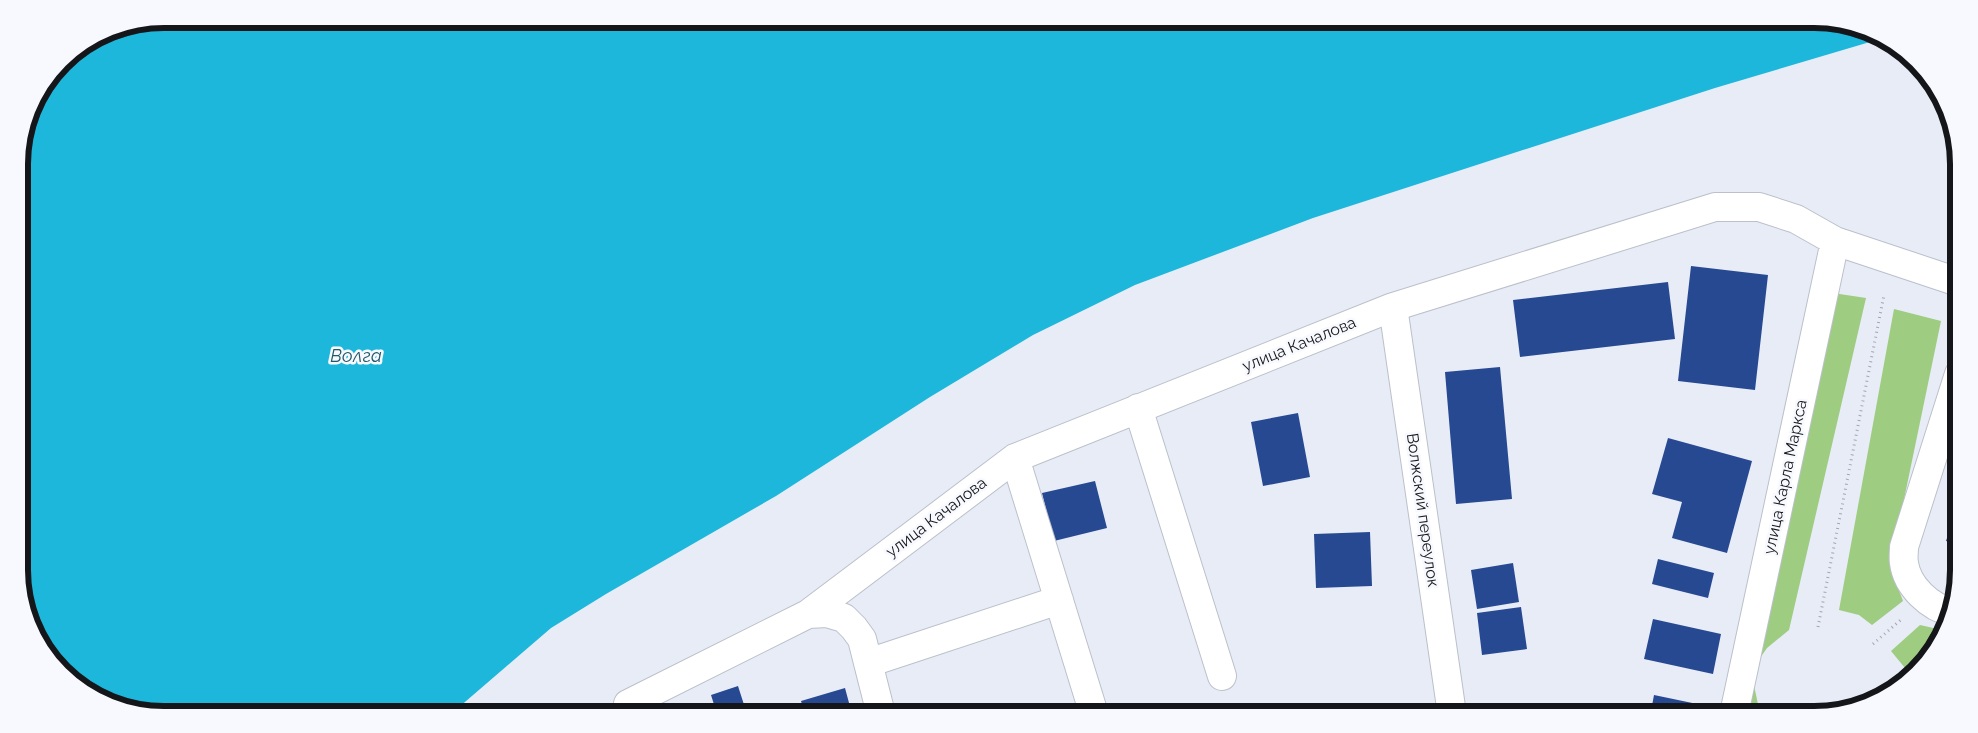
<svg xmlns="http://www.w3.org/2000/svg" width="1978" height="733" viewBox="0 0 1978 733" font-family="Raleway,sans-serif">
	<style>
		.green { fill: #9ecc80 }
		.water { fill: #1eb7dc }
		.building { fill: #274992 }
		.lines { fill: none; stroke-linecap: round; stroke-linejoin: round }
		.minor-casing { stroke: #bbc0ca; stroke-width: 30 }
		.path { stroke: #a2a6ae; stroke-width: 3; stroke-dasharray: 1 4; stroke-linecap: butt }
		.minor { stroke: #fff; stroke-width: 28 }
		.labels { text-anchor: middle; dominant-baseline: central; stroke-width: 5; stroke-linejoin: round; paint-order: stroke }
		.street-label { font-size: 16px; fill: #141619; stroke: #f7f9fe }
		.water-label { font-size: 18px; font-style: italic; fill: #215969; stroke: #f7f9fe }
		.rim { fill: none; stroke: #141619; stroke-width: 6 }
	</style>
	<rect width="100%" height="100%" fill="#e7ecf7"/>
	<!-- green -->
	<path class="green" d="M 1833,293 L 1866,298 L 1789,630 L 1767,648 L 1751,671 L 1760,714 L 1725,714 Z
		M 1894,309 L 1941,321 L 1890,567 L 1903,601 L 1872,625 L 1859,615 L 1839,610 Z
		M 1920,625 L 1942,630 L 1905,681 L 1905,668 L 1891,651 Z"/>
	<!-- water -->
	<path class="water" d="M 163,19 L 1815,19 L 1861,26 L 1880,39 L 1715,88 L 1313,218 L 1135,285 L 1033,335 L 930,397 L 776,496 L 606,594 L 551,628 L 451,714 L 163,714 L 117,707 L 55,665 L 21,598 L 19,153 L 34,100 L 68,55 L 108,30 Z"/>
	<!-- building -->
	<path class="building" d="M 1691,266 L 1768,275 L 1755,390 L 1678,381 Z
		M 1668,282 L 1675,339 L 1520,357 L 1513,300 Z
		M 1500,367 L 1512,499 L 1456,504 L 1445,372 Z
		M 1298,413 L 1310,477 L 1263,486 L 1251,422 Z
		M 1668,438 L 1752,461 L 1727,553 L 1672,538 L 1682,502 L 1652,494 Z
		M 1095,481 L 1107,528 L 1054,541 L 1042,493 Z
		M 1959,502 L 1959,545 L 1946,541 Z
		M 1370,532 L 1372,586 L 1316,588 L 1314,534 Z
		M 1658,559 L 1714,573 L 1708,598 L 1652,584 Z
		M 1513,563 L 1519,602 L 1477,609 L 1471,570 Z
		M 1521,607 L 1527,649 L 1482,655 L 1477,613 Z
		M 1653,619 L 1721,634 L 1713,674 L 1644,659 Z
		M 738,686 L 747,714 L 717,714 L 711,695 Z
		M 845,688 L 852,714 L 805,714 L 801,701 Z
		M 1654,695 L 1702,705 L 1700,714 L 1616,714 L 1618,706 L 1651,711 Z"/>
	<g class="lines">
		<!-- minor casing -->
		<g class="minor-casing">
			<path id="minor" d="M 1393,307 L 1452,714
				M 1138,408 L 1222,676
				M 1015,458 L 1094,714
				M 1952,612 C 1930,608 1907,586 1904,563 C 1903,558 1904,552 1904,547 L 1959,374
				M 808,614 L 1015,458 L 1393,307 L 1715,207 L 1759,207 L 1796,219 L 1835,241 L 1958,282
				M 868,663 L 1059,600
				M 628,704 L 808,614 L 827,613 L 844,618 L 854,628 L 862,639 L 881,714
				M 1734,714 L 1835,241"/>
		</g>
		<!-- path -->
		<path class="path" d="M 1818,627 L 1884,295
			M 1873,644 L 1903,618"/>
		<!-- minor -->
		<use href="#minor" class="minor"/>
	</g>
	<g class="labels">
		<!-- street labels -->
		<g class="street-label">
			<text transform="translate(1299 344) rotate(-22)">улица Качалова</text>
			<text transform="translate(1785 477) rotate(-78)">улица Карла Маркса</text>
			<text transform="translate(1423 510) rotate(82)">Волжский переулок</text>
			<text transform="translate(936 517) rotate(-37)">улица Качалова</text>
		</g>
		<!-- water labels -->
		<g class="water-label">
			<text x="356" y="355">Волга</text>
		</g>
	</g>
	<!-- crop -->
	<path d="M0 0H1978V733H0ZM164 28H1814A136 136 0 0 1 1950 164V570A136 136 0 0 1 1814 706H164A136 136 0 0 1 28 570V164A136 136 0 0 1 164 28Z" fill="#f7f9fe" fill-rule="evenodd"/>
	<path class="rim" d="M164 28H1814A136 136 0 0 1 1950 164V570A136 136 0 0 1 1814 706H164A136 136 0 0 1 28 570V164A136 136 0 0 1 164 28Z"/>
</svg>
